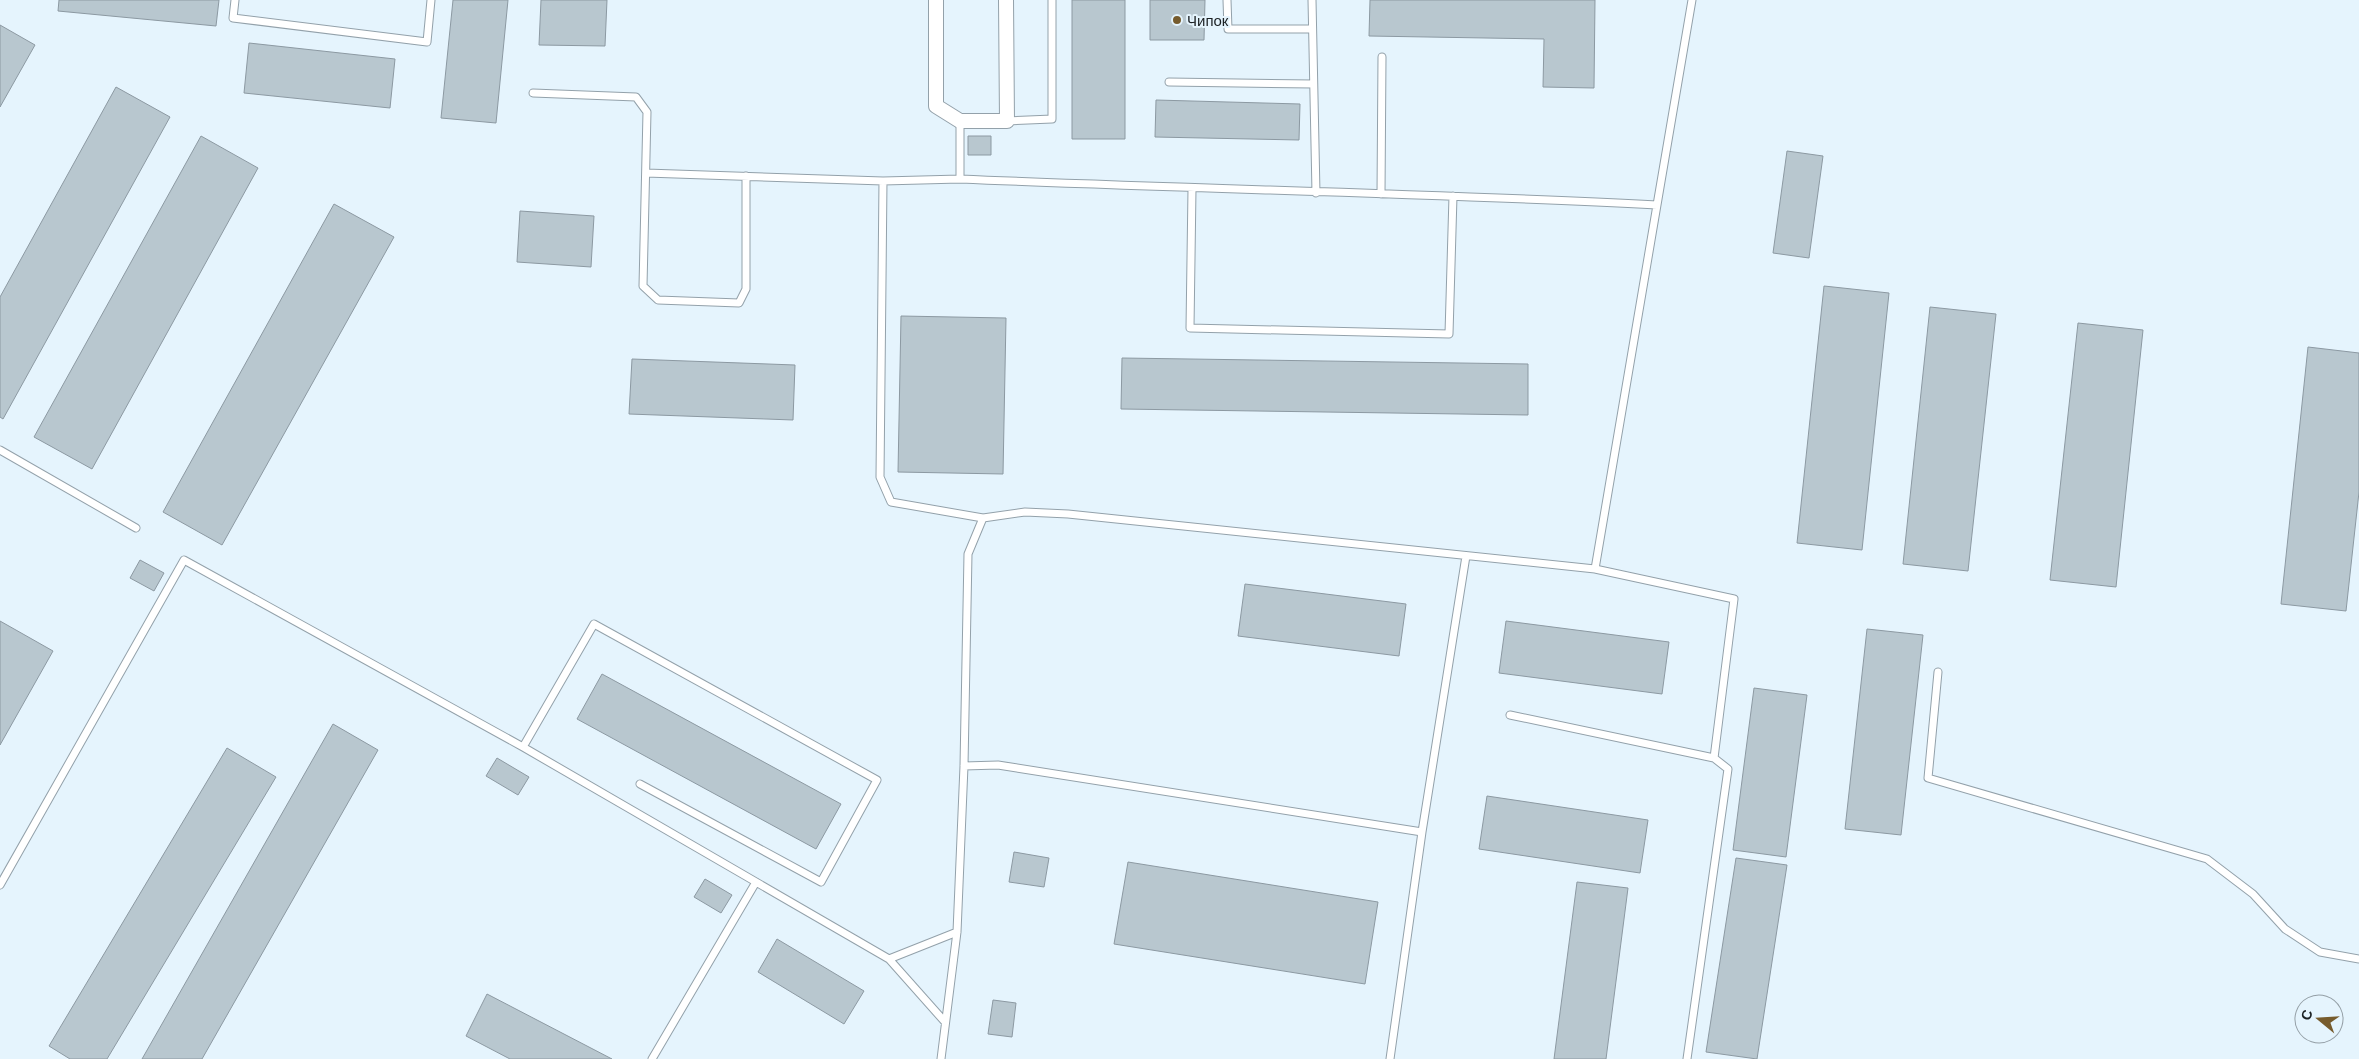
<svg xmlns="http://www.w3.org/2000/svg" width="2359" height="1059" viewBox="0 0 2359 1059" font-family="Barlow,sans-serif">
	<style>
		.building { fill: #b8c7cf; stroke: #8c99a2 }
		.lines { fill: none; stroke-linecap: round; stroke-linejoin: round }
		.lane-casing { stroke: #93a1aa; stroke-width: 9 }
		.street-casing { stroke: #93a1aa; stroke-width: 16 }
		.lane { stroke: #fff; stroke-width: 7 }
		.street { stroke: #fff; stroke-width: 14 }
		.poi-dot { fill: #765b2d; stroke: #e5f4fd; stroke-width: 2 }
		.labels { text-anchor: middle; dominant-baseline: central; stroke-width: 4; stroke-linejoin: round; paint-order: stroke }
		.poi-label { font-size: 15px; fill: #1b2023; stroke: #e5f4fd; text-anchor: start }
	</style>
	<rect width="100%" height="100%" fill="#e5f4fd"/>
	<!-- building -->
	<path class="building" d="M 59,0 L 219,0 L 216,26 L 58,11 Z
		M 453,0 L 508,0 L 496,123 L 441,118 Z
		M 541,0 L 607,0 L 605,46 L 539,45 Z
		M 1072,0 L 1125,0 L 1125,139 L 1072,139 Z
		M 1150,0 L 1205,0 L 1204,40 L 1150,40 Z
		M 1370,0 L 1595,0 L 1594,88 L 1543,87 L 1544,39 L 1369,36 Z
		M 0,25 L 35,45 L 0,107 Z
		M 249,43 L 395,59 L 390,108 L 244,93 Z
		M 116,87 L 170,117 L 3,419 L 0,417 L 0,297 Z
		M 1156,100 L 1300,104 L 1299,140 L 1155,137 Z
		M 201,136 L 258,168 L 92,469 L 34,437 Z
		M 968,136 L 991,136 L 991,155 L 968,155 Z
		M 1787,151 L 1823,156 L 1809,258 L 1773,253 Z
		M 334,204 L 394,237 L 222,545 L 163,512 Z
		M 520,211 L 594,216 L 591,267 L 517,262 Z
		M 1824,286 L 1889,293 L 1862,550 L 1797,543 Z
		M 1930,307 L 1996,314 L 1968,571 L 1903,564 Z
		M 901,316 L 1006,318 L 1003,474 L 898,472 Z
		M 2078,323 L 2143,330 L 2116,587 L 2050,580 Z
		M 2308,347 L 2359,353 L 2359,492 L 2346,611 L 2281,604 Z
		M 1122,358 L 1528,364 L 1528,415 L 1121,409 Z
		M 632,359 L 795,365 L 793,420 L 629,414 Z
		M 140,560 L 164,573 L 154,591 L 130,578 Z
		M 1245,584 L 1406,604 L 1399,656 L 1238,636 Z
		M 0,621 L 53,651 L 0,745 Z
		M 1506,621 L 1669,642 L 1662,694 L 1499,673 Z
		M 1867,629 L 1923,635 L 1901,835 L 1845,829 Z
		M 602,674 L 841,804 L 816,849 L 577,719 Z
		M 1754,688 L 1807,695 L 1786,857 L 1733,850 Z
		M 333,724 L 378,750 L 202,1059 L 142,1059 Z
		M 227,748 L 276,777 L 107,1059 L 70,1059 L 49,1046 Z
		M 497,758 L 529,777 L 518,795 L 486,776 Z
		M 1487,796 L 1648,820 L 1640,873 L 1479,849 Z
		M 1014,852 L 1049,858 L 1044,887 L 1009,882 Z
		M 1736,858 L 1787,865 L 1757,1059 L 1706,1052 Z
		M 1128,862 L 1378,902 L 1365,984 L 1114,944 Z
		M 705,879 L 732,895 L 721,913 L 694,897 Z
		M 1577,882 L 1628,888 L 1606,1059 L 1554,1059 Z
		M 777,939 L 864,991 L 844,1024 L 758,972 Z
		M 487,994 L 612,1059 L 510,1059 L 466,1036 Z
		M 993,1000 L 1016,1003 L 1012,1037 L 988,1034 Z"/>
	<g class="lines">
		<!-- lane casing -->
		<g class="lane-casing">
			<path id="lane" d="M 235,0 L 233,18 L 427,42 L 431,0
				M 1227,0 L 1228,29 L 1312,29
				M 1312,0 L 1316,193
				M 1169,82 L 1313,84
				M 533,93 L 636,97 L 647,112 L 643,286 L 658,300 L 739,303 L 746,289 L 746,176
				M 960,121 L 960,179 C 1192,189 1425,193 1657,205 L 1692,0
				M 1007,121 L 1052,119 L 1052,0
				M 646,173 L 883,181 L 960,179
				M 883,181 L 880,477 L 891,502 L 983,518
				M 1192,189 L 1190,328 L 1449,334 L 1453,196
				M 1381,194 L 1382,57
				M 0,450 L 136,528
				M 1595,569 L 1734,599 L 1714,758
				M 1938,672 L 1928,778 L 2207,859 L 2253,894 L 2285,929 L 2320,952 L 2359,959
				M 1510,715 L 1714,758 L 1728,769 L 1687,1059
				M 523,747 L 594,624 L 877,780 L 821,882 L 640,784
				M 964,766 L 998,765 L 1422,832
				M 0,885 L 184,560 L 523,747 L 889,959 L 957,932
				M 889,959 L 945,1022
				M 652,1059 L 756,882
				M 941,1059 L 957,932 L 964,766 L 968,554 L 983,518 L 1025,512 L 1068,514 L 1595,569 L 1657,205
				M 1390,1059 L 1422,832 L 1466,556"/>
		</g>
		<!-- street casing -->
		<g class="street-casing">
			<path id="street" d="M 936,0 L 936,106 L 960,121 L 1007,121 L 1006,0"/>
		</g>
		<!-- lane -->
		<use href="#lane" class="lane"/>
		<!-- street -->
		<use href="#street" class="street"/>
	</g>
	<!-- markers -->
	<circle class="poi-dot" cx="1177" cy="20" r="5"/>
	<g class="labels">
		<!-- poi labels -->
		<g class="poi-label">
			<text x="1187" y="20">Чипок</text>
		</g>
	</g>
	<!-- north arrow -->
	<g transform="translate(2319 1019) rotate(288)"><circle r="24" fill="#e5f4fd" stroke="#949fa6"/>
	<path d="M0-4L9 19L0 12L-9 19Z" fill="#765b2d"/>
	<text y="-8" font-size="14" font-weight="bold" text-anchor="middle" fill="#1b2023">С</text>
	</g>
</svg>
